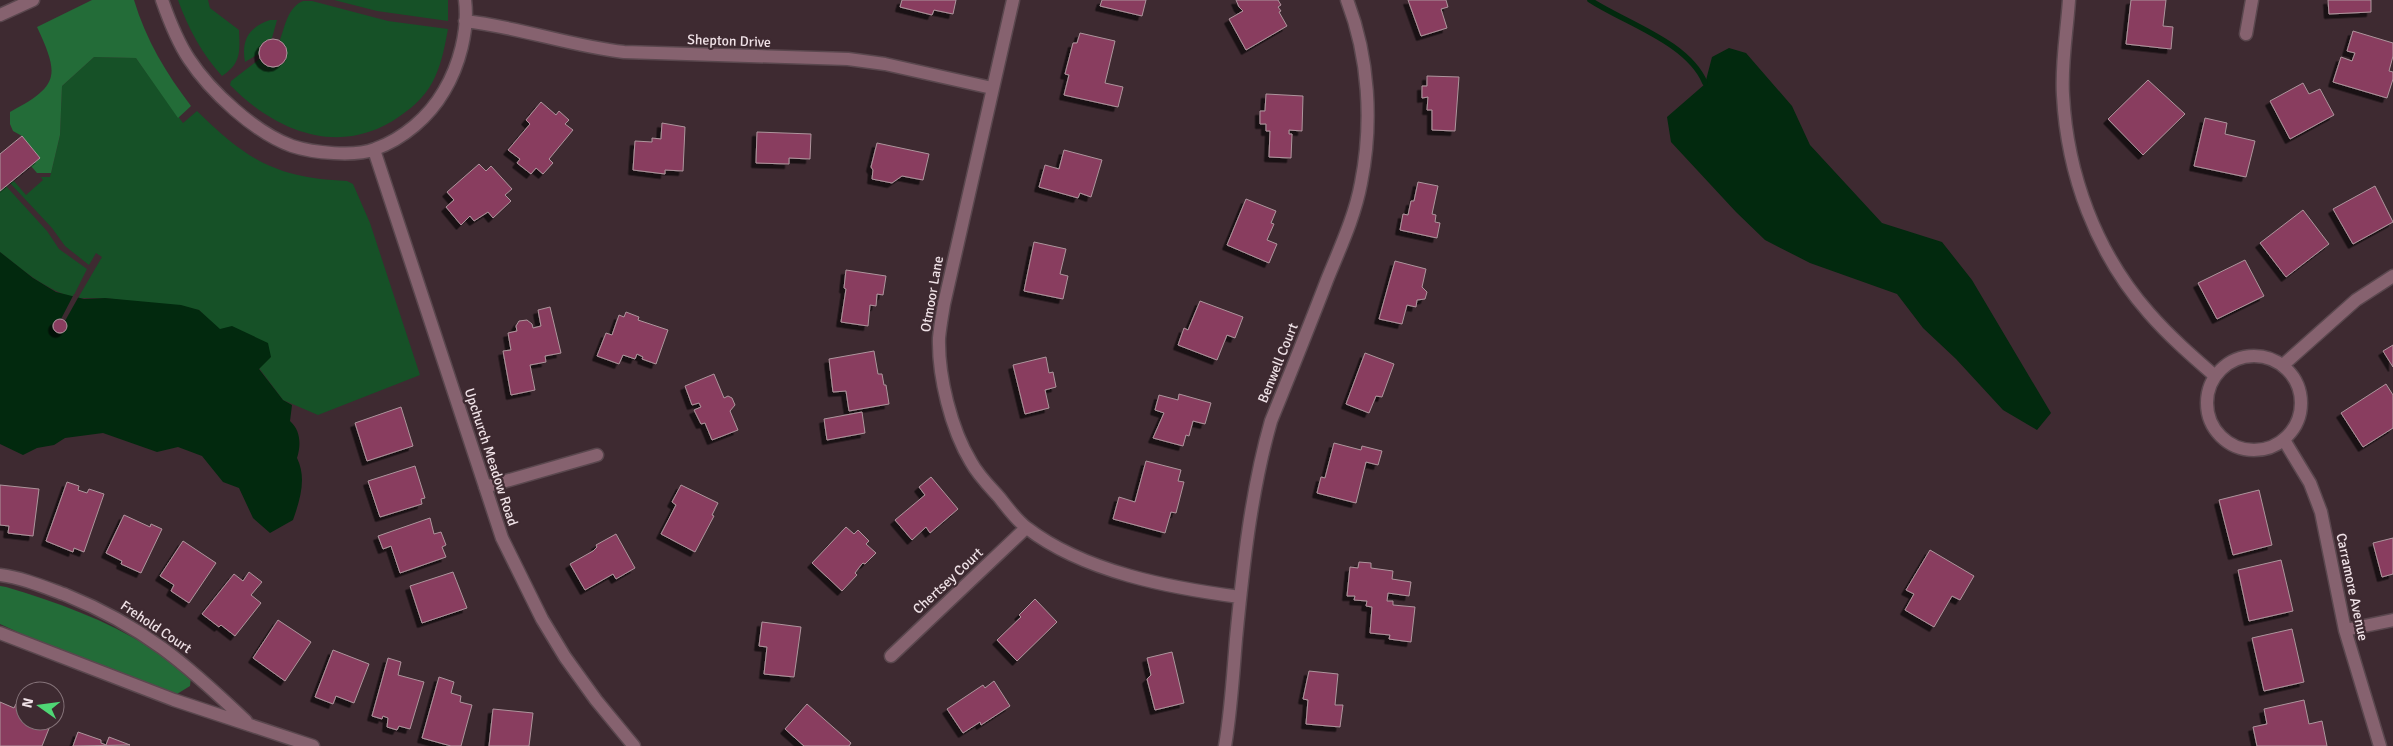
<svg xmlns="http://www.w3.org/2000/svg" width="2393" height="746" viewBox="0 0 2393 746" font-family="Signika,sans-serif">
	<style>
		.green { fill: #165127 }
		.forest { fill: #236c38 }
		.water { fill: #02290e }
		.pier { fill: #3e2a31 }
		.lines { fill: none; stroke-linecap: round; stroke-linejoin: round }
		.stream { stroke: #02290e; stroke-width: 5.5 }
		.building { fill: #893d5e; stroke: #ae959d; filter: url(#shadow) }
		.street-casing { stroke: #5a474e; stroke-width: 15 }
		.street { stroke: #86626f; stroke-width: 12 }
		.labels { text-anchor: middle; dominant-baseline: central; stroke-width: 4.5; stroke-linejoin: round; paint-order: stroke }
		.street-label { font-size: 14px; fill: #efe1e6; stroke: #3e2a31 }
	</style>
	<defs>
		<filter id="shadow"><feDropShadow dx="-4.5" dy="4.5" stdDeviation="0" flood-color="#0009"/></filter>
	</defs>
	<rect width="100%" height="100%" fill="#3e2a31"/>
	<!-- green -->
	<path class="green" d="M 178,0 L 208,0 L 210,8 L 239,30 C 240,52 241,64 222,76 C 202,54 188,28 178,0 Z
		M 334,0 L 448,0 L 448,21 L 377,11 Z
		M 303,1 L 312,1 L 388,21 L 448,29 C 445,45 442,62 435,77 C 428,93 415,106 400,116 C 341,158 276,132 230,85 L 231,81 L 261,58 L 264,64 L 275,68 L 285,62 L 287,51 L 280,40 C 285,26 288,7 303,1 Z
		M 270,20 L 277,20 L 272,38 L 262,43 L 260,53 L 245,62 C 241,40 249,27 270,20 Z
		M 94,57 L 136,58 L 183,123 L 197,111 C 247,160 276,178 347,181 L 353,184 L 370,223 L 420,375 L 318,415 L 283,400 L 259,368 L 199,310 L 105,298 L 78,298 L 102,257 L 96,253 L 89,265 L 65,246 L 52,228 L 10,183 L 14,181 L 26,195 L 43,180 L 41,177 L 50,177 L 60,135 L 62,86 Z
		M 6,186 L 47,231 L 59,249 L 87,269 L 73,297 C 44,289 23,270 0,252 L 0,191 Z"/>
	<!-- forest -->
	<path class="forest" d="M 92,0 L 134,0 C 146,40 166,73 191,106 L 178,118 L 136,58 L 94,57 L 62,86 L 60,135 L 51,173 L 37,173 L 31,166 L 40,158 L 22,136 L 13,131 L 10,124 L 10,112 C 59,86 60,76 37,27 Z
		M 0,586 L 6,587 C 57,602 106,620 151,648 C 165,656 177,667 191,677 L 190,686 L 177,694 L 46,645 L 0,624 Z"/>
	<!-- water -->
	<path class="water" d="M 1729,48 L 1746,53 L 1792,106 L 1810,145 L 1882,223 L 1942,242 L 1972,280 L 2051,413 L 2037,430 L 2003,410 L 1956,359 L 1923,328 L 1897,294 L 1810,263 L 1765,240 L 1736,212 L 1671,142 L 1667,117 L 1705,84 L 1712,57 Z
		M 0,252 L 33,278 L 56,292 L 84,299 L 105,298 L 181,305 L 199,310 L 220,329 L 232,326 L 268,343 L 271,357 L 259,369 L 283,400 L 292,405 L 290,421 C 301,431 301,445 297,458 C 307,478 300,500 293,520 L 270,533 L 253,518 L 239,488 L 223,482 L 202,456 L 178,447 L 157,452 L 103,433 L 65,438 L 54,445 L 37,448 L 23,455 L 0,444 Z"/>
	<!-- pier -->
	<path class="pier" d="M 74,294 L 79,296 L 65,321 L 67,326 L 64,332 L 59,333 L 54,331 L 53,326 L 55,320 L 61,319 Z"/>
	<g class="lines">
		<!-- stream -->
		<path class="stream" d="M 1590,0 C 1625,23 1688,42 1705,83"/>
	</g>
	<!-- building -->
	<path class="building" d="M 902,0 L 956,0 L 953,14 L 934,10 L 932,15 L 900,7 Z
		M 1102,0 L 1146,0 L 1142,16 L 1100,6 Z
		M 1236,0 L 1278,0 L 1281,5 L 1278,7 L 1281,11 L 1279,12 L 1287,26 L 1246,50 L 1229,19 L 1243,11 L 1239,7 Z
		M 1408,0 L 1446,0 L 1448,7 L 1441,9 L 1447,28 L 1421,36 Z
		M 2131,0 L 2166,0 L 2163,26 L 2173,27 L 2171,49 L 2126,44 Z
		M 2328,0 L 2371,0 L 2371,12 L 2329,14 Z
		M 2353,31 L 2393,43 L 2393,56 L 2389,71 L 2393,72 L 2393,79 L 2387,98 L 2333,82 L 2341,57 L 2352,61 L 2355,53 L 2347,51 Z
		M 1080,33 L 1115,41 L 1105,83 L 1123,87 L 1118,107 L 1064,95 L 1069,75 L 1065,74 L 1073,43 L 1077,43 Z
		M259 53a14 14 0 1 1 28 0a14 14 0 1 1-28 0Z
		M 1427,76 L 1459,77 L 1455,131 L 1432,130 L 1432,110 L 1427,110 L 1428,97 L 1422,98 L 1422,86 L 1427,86 Z
		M 2148,80 L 2185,114 L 2143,155 L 2108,119 Z
		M 2303,83 L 2309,94 L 2320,89 L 2334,115 L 2290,139 L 2270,101 Z
		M 1266,94 L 1303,96 L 1302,131 L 1289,130 L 1289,134 L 1292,134 L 1291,158 L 1269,157 L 1270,131 L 1266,131 L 1266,124 L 1260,124 L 1260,111 L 1265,111 Z
		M 541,102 L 556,115 L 559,111 L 569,120 L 565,124 L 573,130 L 549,159 L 553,163 L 543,174 L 536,168 L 531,174 L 517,163 L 520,159 L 508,150 L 530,124 L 526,120 Z
		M 2205,118 L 2227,123 L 2225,134 L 2255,141 L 2246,177 L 2194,166 Z
		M 662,123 L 685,127 L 683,171 L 665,170 L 665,174 L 633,170 L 635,141 L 652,142 L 652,138 L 661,139 Z
		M 757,132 L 811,134 L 810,159 L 789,158 L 789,164 L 756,163 Z
		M 22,136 L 40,158 L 0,191 L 0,154 Z
		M 877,143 L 929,154 L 923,180 L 902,176 L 892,183 L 872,179 L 873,170 L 871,167 Z
		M 1064,150 L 1102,160 L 1091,197 L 1080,193 L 1078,198 L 1039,187 L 1045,165 L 1059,169 Z
		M 479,164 L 486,171 L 491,166 L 512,189 L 505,195 L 511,201 L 493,218 L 488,212 L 474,221 L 470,216 L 461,225 L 446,207 L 454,200 L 447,192 Z
		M 1418,182 L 1438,186 L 1432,214 L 1436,215 L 1435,222 L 1440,223 L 1437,238 L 1400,230 L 1403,214 L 1408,215 L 1411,201 L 1414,201 Z
		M 2375,186 L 2393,222 L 2353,244 L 2333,209 Z
		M 1246,199 L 1276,211 L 1271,223 L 1274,224 L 1267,240 L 1277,244 L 1269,263 L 1227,245 Z
		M 2303,210 L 2329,244 L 2286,277 L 2260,243 Z
		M 1034,242 L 1066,249 L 1060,274 L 1068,276 L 1063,299 L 1024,291 Z
		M 2245,260 L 2264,296 L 2217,319 L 2198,283 Z
		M 1395,261 L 1426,269 L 1422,287 L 1427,292 L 1425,299 L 1417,300 L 1416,307 L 1407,305 L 1402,324 L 1379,319 Z
		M 846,270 L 886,276 L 883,295 L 877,294 L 876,306 L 870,305 L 868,326 L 841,322 L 846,289 L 844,288 Z
		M 1200,301 L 1243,317 L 1235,338 L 1227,335 L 1217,360 L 1178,345 L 1184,328 L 1188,330 Z
		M 550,307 L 561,353 L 545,356 L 546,362 L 530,365 L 535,390 L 511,395 L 503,351 L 511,350 L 508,333 L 517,331 L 516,326 L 519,321 L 527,320 L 532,324 L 533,328 L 541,326 L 538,310 Z
		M 626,312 L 639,317 L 638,320 L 668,330 L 656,364 L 642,359 L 643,357 L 637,354 L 635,359 L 623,355 L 619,364 L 597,356 L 606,333 L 612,335 L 619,315 L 624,317 Z
		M53 326a7 7 0 1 1 14 0a7 7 0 1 1-14 0Z
		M 2393,345 L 2393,367 L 2383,351 Z
		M 874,351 L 878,374 L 882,374 L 884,385 L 886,385 L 889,404 L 849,411 L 846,391 L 833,392 L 829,359 Z
		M 1365,353 L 1394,364 L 1382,397 L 1376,396 L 1369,413 L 1346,404 Z
		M 1046,357 L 1049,373 L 1053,372 L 1056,387 L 1045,390 L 1049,408 L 1025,414 L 1013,365 Z
		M 714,374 L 724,398 L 728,396 L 732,398 L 735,405 L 730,411 L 738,430 L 712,440 L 705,423 L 701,424 L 694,410 L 701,407 L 699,403 L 692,405 L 685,386 Z
		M 2386,384 L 2393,395 L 2393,428 L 2363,447 L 2341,413 Z
		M 1179,394 L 1211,403 L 1205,424 L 1193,421 L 1189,436 L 1186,435 L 1183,446 L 1153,438 L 1164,413 L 1155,410 L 1159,395 L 1178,400 Z
		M 401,407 L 413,446 L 367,461 L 355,423 Z
		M 862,412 L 865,433 L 827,440 L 824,419 Z
		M 1334,443 L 1361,450 L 1362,446 L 1382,451 L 1378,465 L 1366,462 L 1356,503 L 1317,493 L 1321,477 L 1325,478 Z
		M 1146,461 L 1181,470 L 1178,481 L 1184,482 L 1176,513 L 1171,512 L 1165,533 L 1113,519 L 1119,497 L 1135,502 Z
		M 415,466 L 425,498 L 421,499 L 422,504 L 380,517 L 368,481 Z
		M 931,477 L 958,509 L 930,533 L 926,527 L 912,540 L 895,520 L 925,495 L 919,487 Z
		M 67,482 L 79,486 L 78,490 L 87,493 L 89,489 L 104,494 L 84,552 L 74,548 L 73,552 L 46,541 Z
		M 0,485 L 39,489 L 33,536 L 8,533 L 9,526 L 0,525 Z
		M 681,485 L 718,503 L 712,515 L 714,516 L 695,552 L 661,534 L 676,505 L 672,502 Z
		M 2259,490 L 2272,545 L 2233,555 L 2219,500 Z
		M 124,515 L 150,527 L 151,524 L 162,529 L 141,573 L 121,564 L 122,561 L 106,553 Z
		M 430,518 L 434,534 L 441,532 L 446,545 L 442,547 L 446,557 L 400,573 L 391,546 L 383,549 L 378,536 Z
		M 846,527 L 854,534 L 858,530 L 869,541 L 866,544 L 876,553 L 865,564 L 863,563 L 861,565 L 855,573 L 857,575 L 842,591 L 812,563 Z
		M 616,534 L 635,568 L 616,579 L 613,574 L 585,590 L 570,564 L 593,551 L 597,547 L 596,545 Z
		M 2393,538 L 2393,574 L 2382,577 L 2373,543 Z
		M 183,541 L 216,563 L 189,603 L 171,591 L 174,585 L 160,576 Z
		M 1930,550 L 1974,576 L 1960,600 L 1952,596 L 1934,627 L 1905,610 L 1914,594 L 1906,590 Z
		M 2281,560 L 2293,611 L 2249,621 L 2238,570 Z
		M 1359,562 L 1371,563 L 1371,568 L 1393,571 L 1392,579 L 1411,582 L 1409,596 L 1388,593 L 1387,601 L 1393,601 L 1393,605 L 1415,607 L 1411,642 L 1389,639 L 1390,635 L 1370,633 L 1372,607 L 1366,606 L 1367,601 L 1354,600 L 1355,596 L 1347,596 L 1350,567 L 1358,568 Z
		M 249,572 L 262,582 L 251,595 L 261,603 L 235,636 L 221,625 L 219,627 L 202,614 L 234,574 L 243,581 Z
		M 453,572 L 467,608 L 422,623 L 410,586 Z
		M 1035,599 L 1057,622 L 1017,661 L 997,640 L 1021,617 L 1019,615 Z
		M 278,620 L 311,642 L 285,681 L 253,658 Z
		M 762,622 L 801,627 L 794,677 L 764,674 L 767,647 L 759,646 Z
		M 2292,629 L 2304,682 L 2264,691 L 2252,638 Z
		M 333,650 L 369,664 L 354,703 L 336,696 L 333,704 L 315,697 Z
		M 1172,652 L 1184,703 L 1155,710 L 1147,679 L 1151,675 L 1147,658 Z
		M 388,658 L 401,662 L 398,675 L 424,682 L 410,729 L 399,726 L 397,730 L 387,727 L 388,718 L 383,716 L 382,719 L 372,716 Z
		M 1309,671 L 1338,674 L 1335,705 L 1343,705 L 1340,727 L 1306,724 L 1308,700 L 1303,699 Z
		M 439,677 L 454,682 L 451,693 L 461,696 L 460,702 L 472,705 L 461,746 L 451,746 L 422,738 Z
		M 994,681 L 1010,706 L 981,725 L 980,722 L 963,733 L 947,709 L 983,685 L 985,688 Z
		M 2304,700 L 2309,724 L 2322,721 L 2327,746 L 2257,746 L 2253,727 L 2267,724 L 2264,709 Z
		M 0,702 L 14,708 L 16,704 L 25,707 L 25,721 L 52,721 L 42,746 L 0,746 Z
		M 807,704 L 851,743 L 849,746 L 804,746 L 785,729 Z
		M 493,709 L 533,713 L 529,746 L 489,746 Z
		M 78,732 L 101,740 L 101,743 L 106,745 L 109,737 L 130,745 L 73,746 Z"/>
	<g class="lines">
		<!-- street casing -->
		<g class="street-casing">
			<path id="street" d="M 162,0 C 169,20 177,41 189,59 C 210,91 255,133 292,146 C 313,153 355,157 375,149 C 403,139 429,117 444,91 C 459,66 469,30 465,0
				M 1013,0 L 944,304 C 942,316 940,327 939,338 C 938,376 951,429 971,462 C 978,475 989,486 999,497 C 1007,507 1016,520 1027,528 C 1084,572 1171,588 1240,597
				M 2069,0 C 2067,31 2061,64 2063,95 C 2067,174 2096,253 2149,313 C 2169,336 2192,356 2215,376
				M 0,15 L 33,0
				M 465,21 C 519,27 570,46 624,52 L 848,59 L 885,64 L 992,88
				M 2246,34 L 2252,0
				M 374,150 L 502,538 L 542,619 L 565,657 L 596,700 L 634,746
				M2207 403a47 47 0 1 1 94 0a47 47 0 1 1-94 0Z
				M 2283,365 L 2356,300 L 2393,276
				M 2284,440 L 2310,483 L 2321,512 L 2345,630 L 2380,746
				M 485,487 L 597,455
				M 0,575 C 23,578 44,587 66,595 C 143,626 186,664 246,721
				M 2345,630 L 2393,620
				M 0,633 L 174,700 L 313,746
				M 891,656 L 1026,528
				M 1225,746 C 1231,711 1233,675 1236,639 C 1243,566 1251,491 1271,421 C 1290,374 1309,327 1327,280 C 1340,248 1355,216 1361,183 C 1373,123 1369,57 1347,0"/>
		</g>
		<!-- street -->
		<use href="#street" class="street"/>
	</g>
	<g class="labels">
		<!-- street labels -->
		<g class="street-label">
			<text transform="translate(729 41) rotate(2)">Shepton Drive</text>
			<text transform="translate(932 294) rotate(-80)">Otmoor Lane</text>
			<text transform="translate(1278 363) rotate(-68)">Benwell Court</text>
			<text transform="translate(491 457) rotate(72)">Upchurch Meadow Road</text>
			<text transform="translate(948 581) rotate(-43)">Chertsey Court</text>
			<text transform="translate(2352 587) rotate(78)">Carramore Avenue</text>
			<text transform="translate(156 627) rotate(34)">Frehold Court</text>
		</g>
	</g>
	<!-- north arrow -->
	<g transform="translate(40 706) rotate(284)"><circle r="24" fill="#3e2a31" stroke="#857379"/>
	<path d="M0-4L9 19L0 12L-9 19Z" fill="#4fd675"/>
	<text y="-8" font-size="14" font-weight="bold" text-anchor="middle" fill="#efe1e6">N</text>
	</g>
</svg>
